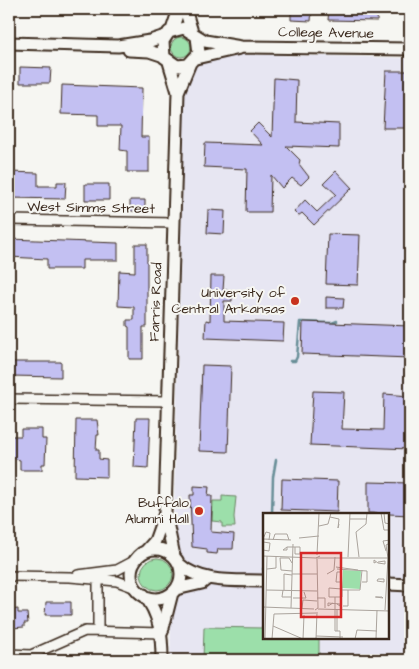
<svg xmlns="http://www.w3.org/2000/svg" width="419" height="669" viewBox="0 0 419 669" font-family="'Architects Daughter',sans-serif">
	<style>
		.built { fill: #e7e6f2; fill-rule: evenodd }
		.green { fill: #9cdfaa; stroke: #6c8464 }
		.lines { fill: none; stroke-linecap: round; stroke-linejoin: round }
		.stream { stroke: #698f98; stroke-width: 2.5 }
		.building { fill: #c3c0f2; stroke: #3b2a1e }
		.minor-casing { stroke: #3b2a1e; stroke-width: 12 }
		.tertiary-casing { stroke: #3b2a1e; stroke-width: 15 }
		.minor { stroke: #f6f6f2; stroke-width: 9 }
		.tertiary { stroke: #f6f6f2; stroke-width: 11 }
		.poi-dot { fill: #c8321e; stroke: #f6f6f2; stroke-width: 2 }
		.labels { text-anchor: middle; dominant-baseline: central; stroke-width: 4; stroke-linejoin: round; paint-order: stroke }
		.street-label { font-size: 14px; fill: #3b2a1e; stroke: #f6f6f2 }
		.poi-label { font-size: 14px; fill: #3b2a1e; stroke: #f6f6f2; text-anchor: end }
		.inset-road { fill: none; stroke: #aba49d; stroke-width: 1 }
		.view { fill: #d62828; fill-opacity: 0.15; stroke: #d62828; stroke-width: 2.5 }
		.inset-edge { fill: none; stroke: #3b2a1e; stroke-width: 2.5 }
	</style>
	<rect width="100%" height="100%" fill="#f6f6f2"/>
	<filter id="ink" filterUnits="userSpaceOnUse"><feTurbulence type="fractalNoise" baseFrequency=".02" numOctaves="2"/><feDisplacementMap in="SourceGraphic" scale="10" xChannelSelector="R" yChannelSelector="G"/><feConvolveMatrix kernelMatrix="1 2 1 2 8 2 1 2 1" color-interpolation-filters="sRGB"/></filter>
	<g filter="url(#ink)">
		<!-- built -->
		<path class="built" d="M 223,54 L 410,58 L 410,660 L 170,660 L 185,88 L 195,66 L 203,59 ZM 264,514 L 388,514 L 388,638 L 264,638 Z"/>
		<!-- green -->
		<path class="green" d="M171 47a10 10 0 1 1 20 0a10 10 0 1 1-20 0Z
			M 222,496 L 236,497 L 234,517 L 235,527 L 222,527 L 222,522 L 212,521 L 213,501 L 222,501 Z
			M141 574a16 16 0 1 1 32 0a16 16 0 1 1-32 0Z
			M 204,627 L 264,628 L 264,638 L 319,638 L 319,660 L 203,660 Z"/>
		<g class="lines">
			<!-- stream -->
			<path class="stream" d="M 290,361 L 295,361 L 297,357 L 300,322 L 332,323 L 337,321
				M 272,514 L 273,477 L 276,460
				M 263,569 L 264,569"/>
		</g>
		<!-- building -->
		<path class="building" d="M 291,9 L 312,9 L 311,21 L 291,20 Z
			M 329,9 L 378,9 L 377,21 L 328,20 Z
			M 20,67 L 51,68 L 50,83 L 20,83 Z
			M 386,71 L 407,71 L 407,105 L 410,105 L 410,128 L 383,128 Z
			M 274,78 L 297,80 L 296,122 L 339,124 L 339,148 L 286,146 L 300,160 L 299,164 L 309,177 L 301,185 L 292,178 L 282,188 L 271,175 L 270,212 L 246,212 L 247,169 L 204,167 L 205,143 L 263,145 L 250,131 L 258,123 L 272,137 Z
			M 62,85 L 142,88 L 141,137 L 149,137 L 149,172 L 127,172 L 127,151 L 120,150 L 121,126 L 98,126 L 98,115 L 61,114 Z
			M 336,171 L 352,188 L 314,225 L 302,213 L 298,216 L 294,212 L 305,200 L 317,212 L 336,194 L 324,183 Z
			M 9,172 L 38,173 L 38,186 L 57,186 L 57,182 L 66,182 L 65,199 L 9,198 Z
			M 85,184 L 109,184 L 109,200 L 85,200 Z
			M 130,200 L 145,200 L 145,211 L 130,211 Z
			M 208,210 L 225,211 L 224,234 L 207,233 Z
			M 328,234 L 360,235 L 358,285 L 326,284 Z
			M 9,239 L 118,243 L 118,260 L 82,260 L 82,269 L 47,269 L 47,259 L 9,257 Z
			M 135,244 L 147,244 L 147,327 L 143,327 L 143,359 L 129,359 L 129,327 L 127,326 L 127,320 L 134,320 L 134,307 L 118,306 L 119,271 L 135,272 Z
			M 211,276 L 224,276 L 223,290 L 232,290 L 232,301 L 224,301 L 224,321 L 284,323 L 283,341 L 205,338 L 206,320 L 210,321 Z
			M 326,297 L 344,298 L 343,308 L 326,308 Z
			M 303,322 L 410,326 L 410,358 L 302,354 Z
			M 12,362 L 61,362 L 61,377 L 11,376 Z
			M 202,365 L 231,366 L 228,452 L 199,451 Z
			M 313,391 L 344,392 L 342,429 L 383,430 L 384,394 L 410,396 L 410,449 L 310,445 Z
			M 136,418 L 150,418 L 148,468 L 134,467 Z
			M 76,420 L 97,420 L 99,435 L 97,435 L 96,450 L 99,450 L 99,459 L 107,460 L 107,477 L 75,476 Z
			M 21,429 L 42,429 L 42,439 L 46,439 L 45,464 L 42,464 L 42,470 L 20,470 L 20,460 L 9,457 L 9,436 L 21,436 Z
			M 282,479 L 338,481 L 337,512 L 281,510 Z
			M 368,482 L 410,483 L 410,515 L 368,513 Z
			M 194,486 L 209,487 L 208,496 L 212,496 L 211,532 L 234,534 L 233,549 L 218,549 L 217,554 L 207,553 L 207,549 L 192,547 L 190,495 L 194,495 Z
			M 46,602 L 71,602 L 71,615 L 45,615 Z
			M 18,609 L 18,613 L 27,613 L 28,623 L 24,623 L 24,627 L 12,628 L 11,623 L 9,623 L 9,610 Z"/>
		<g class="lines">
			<!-- minor casing -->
			<g class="minor-casing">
				<path id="minor" d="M 9,220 L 174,223
					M 9,399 L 168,401
					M 78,575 L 117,570 L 136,560
					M 9,576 L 70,577 L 117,581 L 136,588
					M 98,630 L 98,581
					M 9,654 L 31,655 L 85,631 L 162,633"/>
			</g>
			<!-- tertiary casing -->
			<g class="tertiary-casing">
				<path id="tertiary" d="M 185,9 L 192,32
					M 172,30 L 179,9
					M 197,37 L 199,53 L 188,65 L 177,66 L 164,57 L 163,41 L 169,32 L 184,28 L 205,41 L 241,47 L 410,49
					M 9,43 L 118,46 L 150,41 L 165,36
					M 129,50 L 149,51 L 164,56
					M 196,58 L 240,48
					M 169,62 L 178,92 L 165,513 L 174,556
					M 178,92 L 190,63
					M131 574a25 25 0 1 1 50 0a25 25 0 1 1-50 0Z
					M 146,551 L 155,541 L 165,513
					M 179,564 C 201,584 236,580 264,581
					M 388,584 L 410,585
					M 176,589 L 202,583 L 207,579
					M 144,595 C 160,614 162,636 162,660
					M 162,632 L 172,593"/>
			</g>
			<!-- minor -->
			<use href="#minor" class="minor"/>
			<!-- tertiary -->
			<use href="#tertiary" class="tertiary"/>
		</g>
	</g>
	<!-- markers -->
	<g class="poi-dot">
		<circle cx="295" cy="301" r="5"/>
		<circle cx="199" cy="511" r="5"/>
	</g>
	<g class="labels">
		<!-- street labels -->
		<g class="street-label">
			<text transform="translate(326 33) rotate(1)">College Avenue</text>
			<text transform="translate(91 208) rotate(1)">West Simms Street</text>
			<text transform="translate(156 302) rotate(-88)">Farris Road</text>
		</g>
		<!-- poi labels -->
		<g class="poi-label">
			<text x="285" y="293">University of<tspan x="285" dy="16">Central Arkansas</tspan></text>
			<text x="189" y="503">Buffalo<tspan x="189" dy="16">Alumni Hall</tspan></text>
		</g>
	</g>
	<!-- overview -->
	<g transform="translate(263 513)">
		<rect width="126" height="126" fill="#f6f6f2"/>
		<path d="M 80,57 L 98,58 L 97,76 L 79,75 Z" fill="#9cdfaa"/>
		<path class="inset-road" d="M 118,0 L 121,17 L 126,17M 121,0 L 122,10 L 127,11M 67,4 L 76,6 L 75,15 L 76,11M 87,6 L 104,6M 56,13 L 65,11 L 68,0M 36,25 L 56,23M 0,26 L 28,27M 0,26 L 3,19 L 7,20 L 6,27M 10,27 L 12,21 L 24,21 L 26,27M 0,29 L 7,30 L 6,38 L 0,37M 24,34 L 20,37 L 24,37 L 24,34 L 37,34 L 37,41 L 32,41 L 32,34M 123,38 L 120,28 L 127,27M 54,42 L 56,0M 0,43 L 53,45M 57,43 L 53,45 L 127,45M 85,44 L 87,0M 96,44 L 93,19 L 103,11 L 104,0M 125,45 L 123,32 L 127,30M 113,49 L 111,50 L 111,47 L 115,50 L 122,51 L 122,48 L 115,49M 73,54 L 95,57M 4,56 L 13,55 L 13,43M 74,56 L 104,58 L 104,69 L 99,69M 29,58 L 18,57 L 17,45 L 26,45 L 29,50M 74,59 L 78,59 L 79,76M 74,59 L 73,69 L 78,69M 29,61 L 54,61M 64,61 L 71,57 L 72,44M 115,66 L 121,66 L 121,69 L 114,68 ZM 66,75 L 79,76 L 79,84 L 66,84 ZM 3,77 L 54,78M 20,77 L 19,84 L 28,84M 21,77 L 21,61 L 29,62M 79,77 L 97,77 L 99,57M 72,84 L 72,118 L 77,118 L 77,126M 112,84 L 119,84 L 120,85 L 113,84M 30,85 L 43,85 L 41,79M 54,85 L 62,85 L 62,95M 70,90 L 65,93 L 65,90 L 77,91 L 77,93 L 74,91M 80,93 L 85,93 L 85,77M 0,94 L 51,96M 28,95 L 30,31M 39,95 L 40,87 L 54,88M 55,96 L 127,98M 52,97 L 55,95 L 54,46M 122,97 L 125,45M 10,113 L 40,126M 74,118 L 74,96M 53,123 L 80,124M 2,126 L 4,43M 9,126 L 11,101 L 53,100M 40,126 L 41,102M 53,126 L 54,99M 92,126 L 94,117 L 114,118M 113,126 L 114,97"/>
		<path class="view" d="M 38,40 L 78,40 L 78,104 L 38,104 Z"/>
		<rect width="126" height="126" class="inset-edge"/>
	</g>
	<!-- margin -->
	<rect width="419" height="669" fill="none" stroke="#f6f6f2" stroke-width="30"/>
	<rect x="15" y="15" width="389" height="639" fill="none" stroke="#3b2a1e" stroke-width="2" filter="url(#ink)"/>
</svg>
